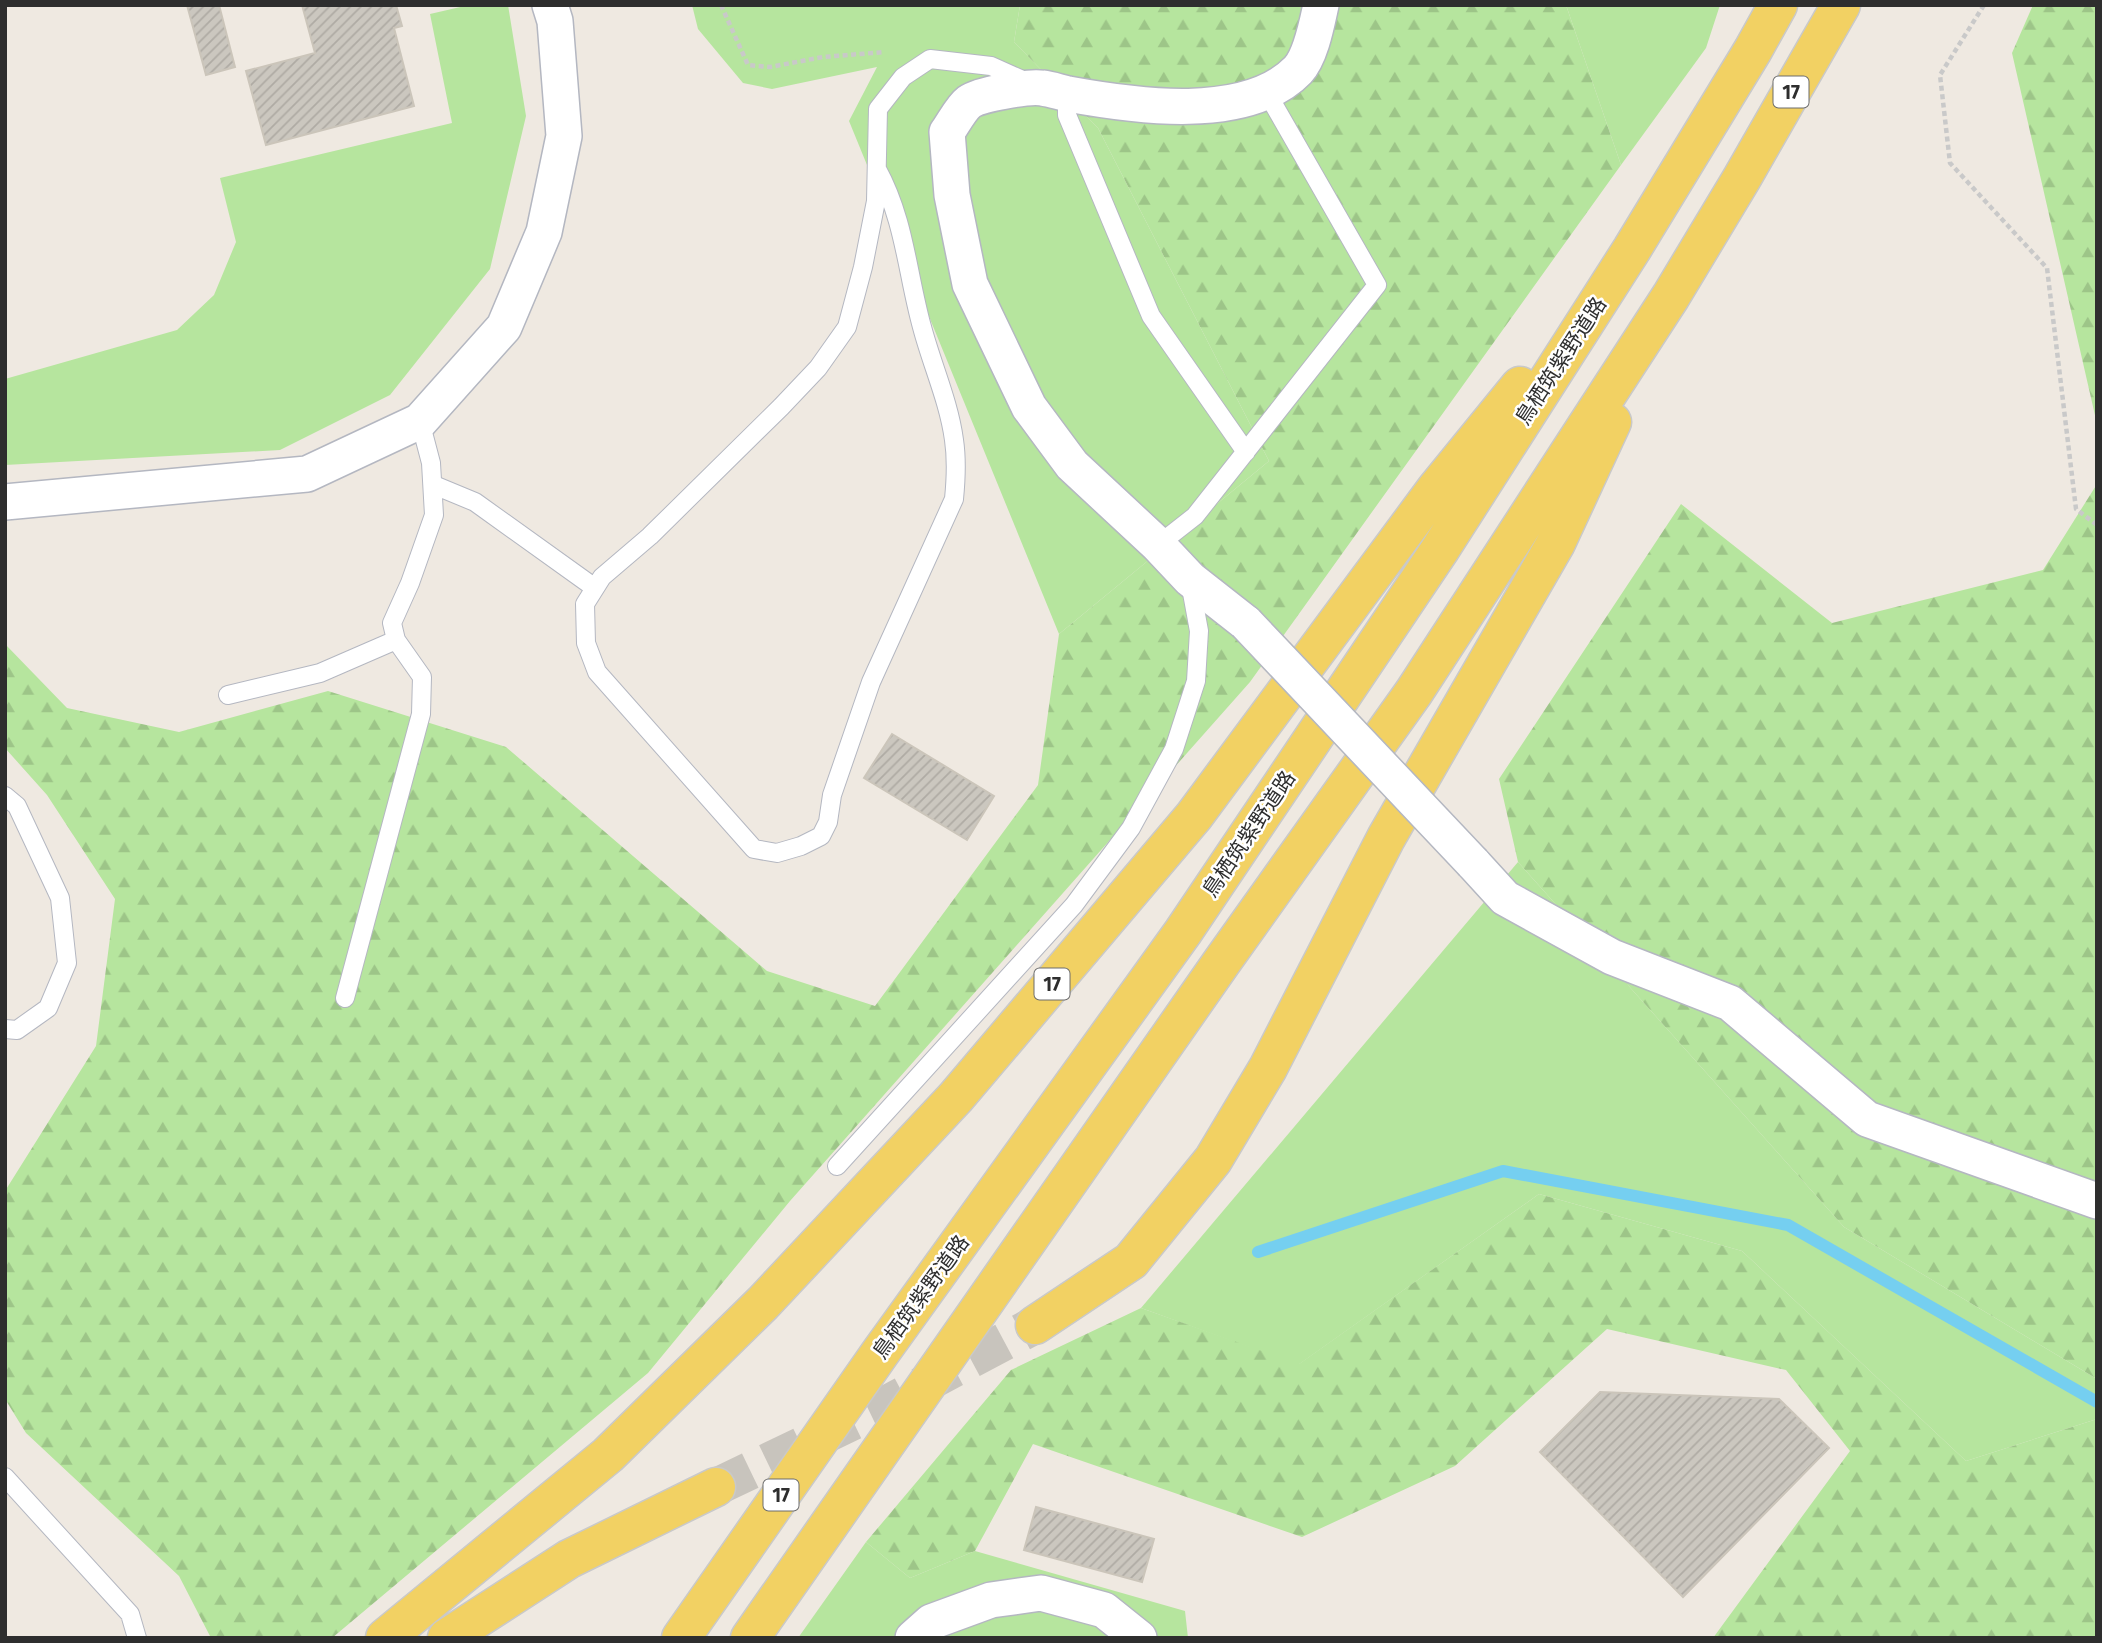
<svg xmlns="http://www.w3.org/2000/svg" width="2102" height="1643" viewBox="0 0 2102 1643" font-family="'Fira Sans','Noto Sans JP',sans-serif">
	<style>
		.grass { fill: #b6e59e }
		.forest { fill: url(#forest-firs) }
		.lines { fill: none; stroke-linecap: round; stroke-linejoin: round }
		.stream { stroke: #75cff0; stroke-width: 12 }
		.building { fill: url(#building-hatch); stroke: #cbc5ba; stroke-width: 2 }
		.primary-tunnel { stroke: #c8c4bd; stroke-width: 38; stroke-dasharray: 38 19; stroke-linecap: butt }
		.lane-casing { stroke: #b4b7c1; stroke-width: 20 }
		.street-casing { stroke: #b4b7c1; stroke-width: 38 }
		.primary-casing { stroke: #c9c9c9; stroke-width: 41 }
		.path { stroke: #c9c9c9; stroke-width: 4.5; stroke-dasharray: 5 3.5; stroke-linecap: butt }
		.lane { stroke: #fff; stroke-width: 18 }
		.street { stroke: #fff; stroke-width: 35 }
		.primary { stroke: #f2d163; stroke-width: 38 }
		.street-bridge-casing { stroke: #b4b7c1; stroke-width: 38; stroke-linecap: butt }
		.street-bridge { stroke: #fff; stroke-width: 35 }
		.labels { text-anchor: middle; dominant-baseline: central; stroke-width: 5; stroke-linejoin: round; paint-order: stroke }
		.shield { fill: #fff; stroke: #6d6d6d; stroke-width: 2 }
		.shield-label { font-size: 19px; font-weight: bold; fill: #2e2e2e }
		.street-label { font-size: 21px; fill: #2e2e2e; stroke: #fff }
	</style>
	<defs>
		<pattern id="forest-firs" width="22" height="20" patternUnits="userSpaceOnUse" patternTransform="scale(1.75)"><rect width="22" height="20" fill="#b6e59e"/><path d="M5 1l3.5 6h-7zM16 11l3.5 6h-7z" fill="#9dc588"/></pattern>
		<pattern id="building-hatch" width="6" height="6" patternUnits="userSpaceOnUse" patternTransform="scale(1.75)"><rect width="6" height="6" fill="#cbc7bf"/><path d="M-1 1l2-2M0 6l6-6M5 7l2-2" fill="none" stroke="#afaba4"/></pattern>
	</defs>
	<rect width="100%" height="100%" fill="#efe9e1"/>
	<!-- grass -->
	<path class="grass" d="M 469,5 L 508,5 L 526,116 L 490,269 L 390,395 L 280,450 L 5,465 L 5,379 L 177,330 L 214,295 L 236,242 L 220,178 L 452,123 L 430,14 Z
		M 692,5 L 1020,5 L 1014,42 L 1098,128 L 1269,461 L 1059,634 L 849,121 L 877,67 L 772,89 L 743,83 L 698,29 Z
		M 1566,5 L 1720,5 L 1706,48 L 1621,165 Z
		M 1518,862 L 1844,1227 L 2097,1379 L 2097,1419 L 1966,1461 L 1742,1251 L 1539,1194 L 1298,1365 L 1141,1308 Z
		M 866,1542 L 910,1578 L 975,1551 L 1185,1611 L 1188,1638 L 798,1638 Z"/>
	<!-- forest -->
	<path class="forest" d="M 1020,5 L 1224,5 L 1238,7 L 1243,5 L 1566,5 L 1621,165 L 1250,682 L 790,1201 L 648,1373 L 332,1638 L 211,1638 L 179,1576 L 26,1433 L 5,1399 L 5,1191 L 96,1046 L 115,899 L 47,795 L 5,748 L 5,644 L 67,708 L 179,732 L 328,691 L 506,747 L 767,971 L 875,1006 L 1038,785 L 1059,634 L 1269,461 L 1098,128 L 1014,42 Z
		M 2033,5 L 2097,5 L 2097,424 L 2012,53 Z
		M 2097,484 L 2097,1379 L 1844,1227 L 1518,862 L 1499,779 L 1681,504 L 1832,623 L 2043,570 Z
		M 1539,1194 L 1742,1251 L 1966,1461 L 2097,1419 L 2097,1638 L 1713,1638 L 1850,1451 L 1786,1370 L 1607,1329 L 1455,1466 L 1302,1537 L 1033,1444 L 975,1551 L 910,1578 L 866,1542 L 1011,1370 L 1141,1308 L 1299,1364 Z"/>
	<g class="lines">
		<!-- stream -->
		<path class="stream" d="M 1258,1252 L 1503,1171 L 1788,1225 L 2097,1402"/>
	</g>
	<!-- building -->
	<path class="building" d="M 187,5 L 219,5 L 235,67 L 206,75 Z
		M 302,5 L 396,5 L 402,26 L 394,28 L 414,106 L 266,145 L 246,71 L 315,53 Z
		M 892,734 L 994,796 L 967,840 L 864,778 Z
		M 1600,1392 L 1779,1399 L 1829,1448 L 1683,1597 L 1540,1452 Z
		M 1036,1507 L 1154,1539 L 1142,1582 L 1024,1550 Z"/>
	<g class="lines">
		<!-- primary-tunnel -->
		<path class="primary-tunnel" d="M 716,1487 L 878,1409 L 1035,1325"/>
		<!-- lane casing -->
		<g class="lane-casing">
			<path id="lane" d="M 1067,94 L 1067,115 L 1151,316 L 1246,452
				M 877,169 C 905,220 907,273 922,327 C 932,365 949,402 954,440 C 957,460 956,479 954,499 L 871,682 L 832,795 L 828,822 L 821,836 L 801,846 L 777,853 L 754,849 L 597,672 L 586,643 L 585,604 L 602,577 L 650,536 L 781,407 L 818,368 L 847,327 L 863,267 L 876,201 L 878,109 L 903,77 L 930,59 L 991,66 L 1027,82
				M 434,485 L 475,502 L 595,588
				M 1158,545 L 1195,516 L 1377,285 L 1267,93
				M 228,695 L 320,673 L 396,640
				M 5,796 L 17,806 L 60,898 L 67,963 L 48,1008 L 17,1030 L 5,1029
				M 345,998 L 421,714 L 422,677 L 396,640 L 392,623 L 410,583 L 434,515 L 431,463 L 420,421
				M 837,1166 L 1074,905 L 1131,828 L 1174,749 L 1196,681 L 1199,631 L 1190,582
				M 5,1477 L 130,1614 L 137,1638"/>
		</g>
		<!-- street casing -->
		<g class="street-casing">
			<path id="street" d="M 5,502 L 307,474 L 420,421 L 504,327 L 544,232 L 564,136 L 555,21 L 550,5
				M 1246,623 L 1190,579 L 1158,545 L 1072,465 L 1029,407 L 970,284 L 952,195 L 947,132 C 953,124 961,108 969,102 C 980,94 1029,86 1042,88 C 1051,89 1059,92 1068,94 C 1134,106 1247,123 1298,70 C 1311,56 1317,23 1321,5
				M 1473,863 L 1505,898 L 1612,957 L 1730,1003 L 1867,1119 L 2097,1201
				M 913,1638 L 931,1622 L 991,1600 L 1041,1593 L 1104,1610 L 1139,1638"/>
		</g>
		<!-- primary casing -->
		<g class="primary-casing">
			<path id="primary" d="M 1035,1325 L 1131,1261 L 1213,1160 L 1268,1068 L 1386,838 L 1556,543 L 1612,422
				M 385,1638 L 608,1455 L 763,1303 L 956,1097 L 1194,816 L 1436,489 L 1520,386
				M 447,1638 L 569,1559 L 716,1487
				M 681,1638 L 880,1353 L 1183,932 L 1441,548 L 1632,249 L 1753,50 L 1778,5
				M 750,1638 L 1221,963 L 1414,692 L 1671,296 L 1742,178 L 1841,5"/>
		</g>
		<!-- path -->
		<path class="path" d="M 721,5 L 748,65 L 770,67 L 823,57 L 885,52
			M 1984,5 L 1940,75 L 1950,163 L 2047,268 L 2076,509 L 2097,525"/>
		<!-- lane -->
		<use href="#lane" class="lane"/>
		<!-- street -->
		<use href="#street" class="street"/>
		<!-- primary -->
		<use href="#primary" class="primary"/>
		<!-- street-bridge casing -->
		<g class="street-bridge-casing">
			<path id="street-bridge" d="M 1246,623 L 1473,863"/>
		</g>
		<!-- street-bridge -->
		<use href="#street-bridge" class="street-bridge"/>
	</g>
	<g class="labels">
		<!-- shield labels -->
		<g class="shield">
			<rect x="1773.5" y="76.5" width="35" height="31" rx="5"/>
			<rect x="1034.5" y="968.5" width="35" height="31" rx="5"/>
			<rect x="763.5" y="1479.5" width="35" height="31" rx="5"/>
		</g>
		<g class="shield-label">
			<text x="1791" y="92">17</text>
			<text x="1052" y="984">17</text>
			<text x="781" y="1495">17</text>
		</g>
		<!-- street labels -->
		<g class="street-label">
			<text transform="translate(1561 361) rotate(-57)">鳥栖筑紫野道路</text>
			<text transform="translate(1249 834) rotate(-56)">鳥栖筑紫野道路</text>
			<text transform="translate(921 1297) rotate(-54)">鳥栖筑紫野道路</text>
		</g>
	</g>
	<!-- border -->
	<rect width="2102" height="1643" fill="none" stroke="#2e2e2e" stroke-width="14"/>
</svg>
